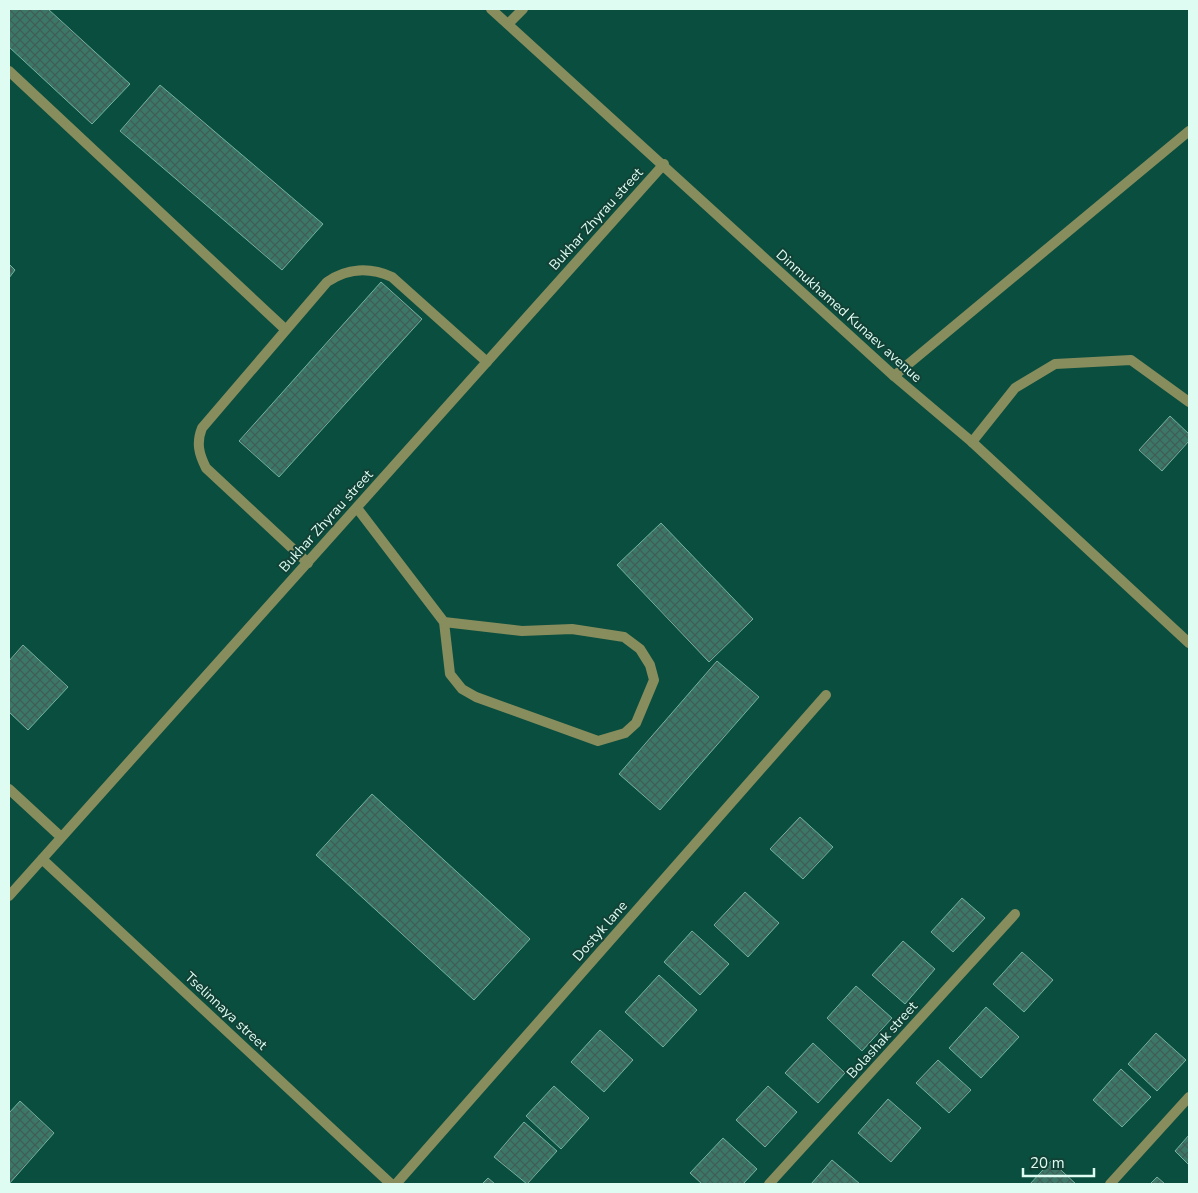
<svg xmlns="http://www.w3.org/2000/svg" width="1198" height="1193" viewBox="0 0 1198 1193" font-family="'Nunito Sans',sans-serif">
	<style>
		.building { fill: url(#building-cross-hatch); stroke: #74b19f }
		.lines { fill: none; stroke-linecap: round; stroke-linejoin: round }
		.service { stroke: #888d5d; stroke-width: 10 }
		.minor { stroke: #888d5d; stroke-width: 10 }
		.tertiary { stroke: #888d5d; stroke-width: 10 }
		.labels { text-anchor: middle; dominant-baseline: central; stroke-width: 4; stroke-linejoin: round; paint-order: stroke }
		.street-label { font-size: 14px; fill: #defcf2; stroke: #124136 }
	</style>
	<defs>
		<pattern id="building-cross-hatch" width="8" height="8" patternUnits="userSpaceOnUse" patternTransform="scale(1.25)"><rect width="8" height="8" fill="#3c7868"/><path d="M0 0l8 8M0 8l8-8" fill="none" stroke="#405e55"/></pattern>
	</defs>
	<rect width="100%" height="100%" fill="#0a4e3f"/>
	<!-- building -->
	<path class="building" d="M 9,9 L 48,9 L 130,84 L 92,124 L 9,47 Z
		M 160,85 L 323,224 L 282,270 L 120,131 Z
		M 9,264 L 15,270 L 9,278 Z
		M 381,282 L 422,319 L 279,477 L 239,441 Z
		M 1170,416 L 1189,434 L 1189,441 L 1162,471 L 1139,450 Z
		M 661,523 L 753,619 L 709,662 L 617,565 Z
		M 23,645 L 68,687 L 28,730 L 9,712 L 9,661 Z
		M 717,661 L 759,697 L 660,810 L 619,774 Z
		M 372,794 L 530,939 L 474,1000 L 316,855 Z
		M 800,817 L 833,847 L 803,879 L 770,849 Z
		M 745,892 L 779,923 L 748,957 L 714,925 Z
		M 962,898 L 985,918 L 953,952 L 931,932 Z
		M 692,931 L 729,964 L 700,995 L 664,962 Z
		M 903,941 L 935,969 L 905,1004 L 872,975 Z
		M 1022,952 L 1053,980 L 1024,1012 L 993,984 Z
		M 659,975 L 697,1010 L 663,1047 L 625,1012 Z
		M 856,986 L 892,1018 L 862,1051 L 827,1018 Z
		M 986,1007 L 1019,1037 L 981,1078 L 949,1048 Z
		M 600,1030 L 633,1060 L 604,1092 L 571,1062 Z
		M 1156,1033 L 1186,1060 L 1157,1091 L 1128,1064 Z
		M 813,1043 L 845,1073 L 818,1103 L 785,1073 Z
		M 938,1060 L 971,1090 L 949,1113 L 916,1083 Z
		M 1121,1069 L 1151,1097 L 1122,1127 L 1093,1100 Z
		M 554,1086 L 589,1118 L 561,1149 L 526,1116 Z
		M 768,1086 L 797,1112 L 765,1147 L 736,1120 Z
		M 888,1099 L 921,1128 L 891,1162 L 858,1133 Z
		M 20,1101 L 54,1133 L 9,1184 L 9,1113 Z
		M 524,1122 L 557,1151 L 527,1184 L 494,1157 Z
		M 1189,1135 L 1189,1165 L 1175,1151 Z
		M 723,1138 L 757,1169 L 743,1184 L 702,1184 L 690,1173 Z
		M 832,1160 L 860,1184 L 811,1184 Z
		M 1051,1161 L 1076,1184 L 1030,1184 Z
		M 1157,1177 L 1165,1184 L 1150,1184 Z
		M 488,1178 L 495,1184 L 482,1184 Z"/>
	<g class="lines">
		<!-- service -->
		<path class="service" d="M 508,24 L 523,9
			M 9,71 L 286,330
			M 894,376 L 1189,131
			M 972,442 L 1015,388 L 1055,364 L 1131,360 L 1189,402
			M 357,508 L 444,622 L 450,674 L 462,689 L 476,697 L 598,741 L 625,733 L 636,723 L 654,680 L 650,665 L 640,649 L 624,637 L 572,629 L 522,631 L 444,622
			M 308,563 L 206,468 C 199,454 196,443 202,428 L 327,282 C 347,268 370,267 392,277 L 487,362"/>
		<!-- minor -->
		<path class="minor" d="M 9,789 L 61,837
			M 42,859 L 391,1184
			M 9,896 L 664,164
			M 396,1184 L 826,695
			M 769,1184 L 1015,914
			M 1110,1184 L 1189,1097"/>
		<!-- tertiary -->
		<path class="tertiary" d="M 491,9 L 894,376 L 972,442 L 1189,643"/>
	</g>
	<g class="labels">
		<!-- street labels -->
		<g class="street-label">
			<text transform="translate(596 219) rotate(-48)">Bukhar Zhyrau street</text>
			<text transform="translate(849 316) rotate(42)">Dinmukhamed Kunaev avenue</text>
			<text transform="translate(326 521) rotate(-48)">Bukhar Zhyrau street</text>
			<text transform="translate(600 931) rotate(-49)">Dostyk lane</text>
			<text transform="translate(226 1011) rotate(43)">Tselinnaya street</text>
			<text transform="translate(882 1040) rotate(-48)">Bolashak street</text>
		</g>
	</g>
	<!-- border -->
	<rect width="1198" height="1193" fill="none" stroke="#defcf2" stroke-width="20"/>
	<!-- scale -->
	<path d="M1023 1168v8h71v-8" fill="none" stroke="#defcf2" stroke-width="2.5"/>
	<text x="1030" y="1168" font-size="15" fill="#defcf2" stroke="#124136" stroke-width="4" paint-order="stroke">20 m</text>
</svg>
